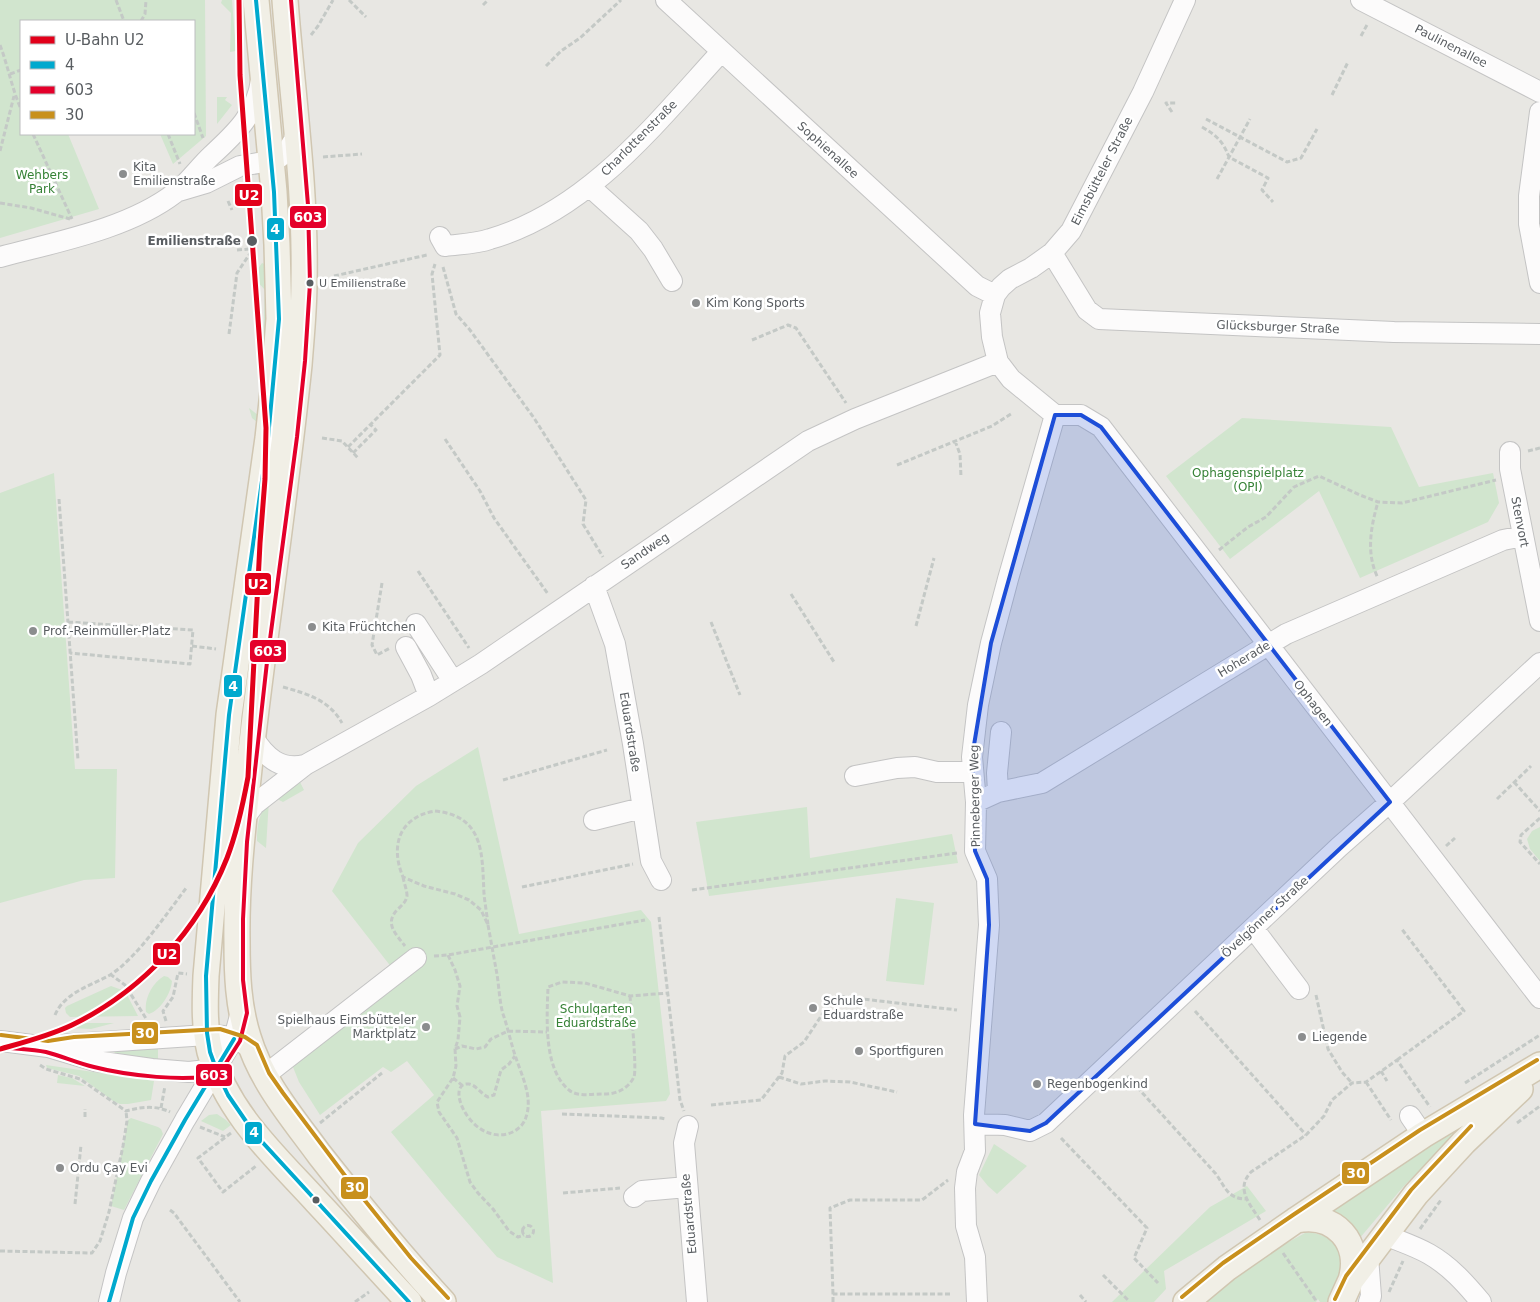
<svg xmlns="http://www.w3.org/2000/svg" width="1540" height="1302" viewBox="0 0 1540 1302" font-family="'DejaVu Sans',sans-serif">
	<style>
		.green { fill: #d1e5ce }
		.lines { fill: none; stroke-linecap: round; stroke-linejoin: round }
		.minor-casing { stroke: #c4c4c4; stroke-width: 22 }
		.major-casing { stroke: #d0c6b1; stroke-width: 28 }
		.path { stroke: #c4c9c6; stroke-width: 3; stroke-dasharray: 5 2.5; stroke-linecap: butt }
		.minor { stroke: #fcfbfb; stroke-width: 20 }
		.major { stroke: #f1efe6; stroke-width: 25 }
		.path-bridge { stroke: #c4c9c6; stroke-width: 3; stroke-dasharray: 5 2.5; stroke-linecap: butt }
		.bus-1-casing { stroke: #fff; stroke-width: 8 }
		.bus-2-casing { stroke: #fff; stroke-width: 8 }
		.bus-3-casing { stroke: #fff; stroke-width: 8 }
		.bus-1 { stroke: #00a9ce; stroke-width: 4 }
		.bus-2 { stroke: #e4002b; stroke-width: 4 }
		.bus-3 { stroke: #c8901d; stroke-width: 4 }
		.metro-1-casing { stroke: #fff; stroke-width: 9 }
		.metro-1 { stroke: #e2001a; stroke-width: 5 }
		.marked { fill: #1d4ed8; fill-opacity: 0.2; stroke: #1d4ed8; stroke-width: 4; stroke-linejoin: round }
		.poi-dot { fill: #8b8d8e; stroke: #fff; stroke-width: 2 }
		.stop-dot { fill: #595d61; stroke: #fff; stroke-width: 2 }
		.labels { text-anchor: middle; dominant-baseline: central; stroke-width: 5; stroke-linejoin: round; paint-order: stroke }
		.bus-label { font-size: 11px; fill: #595d61; stroke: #fff; text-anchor: start }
		.street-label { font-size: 12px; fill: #595d61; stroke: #fff }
		.poi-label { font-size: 12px; fill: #595d61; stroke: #fff; text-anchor: start }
		.park-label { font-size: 12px; fill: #368236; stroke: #fff }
		.stop-label { font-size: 12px; font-weight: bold; fill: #595d61; stroke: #fff; text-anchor: end }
		.line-badge { stroke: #fff; stroke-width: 2 }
		.badge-label { font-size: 14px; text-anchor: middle; font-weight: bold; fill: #fff }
	</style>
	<rect width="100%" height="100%" fill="#e8e7e3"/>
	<!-- green -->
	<path class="green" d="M 0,0 L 205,0 L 206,136 L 173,164 L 160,134 L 194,134 L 194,21 L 21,21 L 21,134 L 68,134 L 99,209 L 0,238 Z
		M 222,0 L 232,0 L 236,51 L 230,52 L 231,13 L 221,3 Z
		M 217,97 L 227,97 L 225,100 L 232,105 L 217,124 Z
		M 262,263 L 267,265 L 266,349 L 258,423 L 252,418 L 249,408 L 258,415 L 263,348 L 265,290 L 255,279 L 257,270 Z
		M 1242,418 L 1391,427 L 1419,487 L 1493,473 L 1499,503 L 1488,522 L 1360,578 L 1319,491 L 1230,559 L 1166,476 Z
		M 54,473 L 75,769 L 117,769 L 115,878 L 84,880 L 0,903 L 0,493 Z
		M 478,747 L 519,934 L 641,910 L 651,922 L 670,1094 L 666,1101 L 541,1111 L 553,1283 L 497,1257 L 445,1197 L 391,1132 L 434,1095 L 407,1061 L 391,1072 L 383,1067 L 320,1115 L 299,1082 L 291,1062 L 399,977 L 332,891 L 358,843 L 416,786 Z
		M 299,780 L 304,790 L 283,802 L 279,800 L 277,794 Z
		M 269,800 L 266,848 L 257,841 C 257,824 259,814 269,800 Z
		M 807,807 L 810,858 L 952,834 L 958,863 L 709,896 L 696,822 Z
		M 1540,827 L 1540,861 L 1530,849 L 1527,839 L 1532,831 Z
		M 896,898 L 934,903 L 924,985 L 886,981 Z
		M 164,976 L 168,977 L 172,981 C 171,993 161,1010 149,1014 L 146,1012 C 144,999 152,983 164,976 Z
		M 111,986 L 125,991 L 138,1016 L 70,1017 L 66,1013 L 65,1008 L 67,1006 Z
		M 68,1023 L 114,1023 L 91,1029 L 71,1028 Z
		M 158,1048 L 158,1059 L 115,1054 L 114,1050 Z
		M 46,1065 L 154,1081 L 151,1100 L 128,1104 L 120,1104 L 113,1101 L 79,1076 L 47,1068 Z
		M 58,1075 L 72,1078 L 85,1086 L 57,1083 Z
		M 217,1114 L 226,1120 L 231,1125 L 223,1131 L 201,1121 L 209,1115 Z
		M 131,1118 L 158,1127 L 161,1129 L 163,1134 L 124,1210 L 111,1206 L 128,1120 Z
		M 1471,1118 L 1403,1187 L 1359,1239 L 1333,1210 Z
		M 994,1144 L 1027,1166 L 997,1194 L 988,1186 L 979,1175 Z
		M 1247,1186 L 1266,1211 L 1164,1271 L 1166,1289 L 1154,1302 L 1112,1302 L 1210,1207 Z
		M 1305,1233 C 1327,1231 1347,1249 1342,1272 C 1339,1282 1334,1292 1330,1302 L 1320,1302 L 1318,1299 L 1316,1302 L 1202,1302 L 1219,1288 L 1272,1251 Z"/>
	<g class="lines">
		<!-- minor casing -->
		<g class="minor-casing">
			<path id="minor" d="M 666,0 L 977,286 L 995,295
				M 1185,0 L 1143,92 L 1071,231 L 1052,253 L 1031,268 L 1010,279 L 1001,287 L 995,295 L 990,313 L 992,337 L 998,362 L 1011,379 L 1055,415 L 1081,415 L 1101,427 L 1540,998
				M 1361,0 L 1540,92
				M 1540,112 L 1529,196 L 1529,224 L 1540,283
				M 589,186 L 639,231 L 653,249 L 672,281
				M 179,191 L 206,183 L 240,166 L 271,161 L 280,157 L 288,150 L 294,140 L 296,130
				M 440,237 L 445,246 C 460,244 476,244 490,239 C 588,211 655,124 721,52
				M 1052,253 L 1087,310 L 1099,319 L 1394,332 L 1540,334
				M 0,257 C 56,242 128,229 175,193 C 189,182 199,167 212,155 C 236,133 257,113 261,80
				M 1510,452 L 1510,469 L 1540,621
				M 594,586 L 615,644 L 633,744 L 651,861 L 661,880
				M 416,624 L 453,681
				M 406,647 L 421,675 L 429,696
				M 253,737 C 265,757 281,771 305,765
				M 855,776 L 897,768 L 915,767 L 937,772 L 973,772
				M 998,792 L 997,773 L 1001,732
				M 976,802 L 998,792 L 1042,783 L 1286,634 L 1503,540 L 1523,536
				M 594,820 L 642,808
				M 243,823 L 248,813 L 255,804 L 305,765 L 429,696 L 481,664 L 808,441 L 855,419 L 998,362
				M 1253,928 L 1299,989
				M 0,1041 L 48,1047 L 95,1061 L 152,1069 L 189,1072 L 216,1069
				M 57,1045 L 207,1035 C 220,1035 234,1036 246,1045
				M 264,1076 L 416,958
				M 1410,1116 L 1423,1135
				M 975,1124 L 1005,1125 L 1030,1131 L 1046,1123 L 1339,847 L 1390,802 L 1540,663
				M 688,1126 L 684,1143 L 697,1302
				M 634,1197 L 642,1191 L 687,1187
				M 1385,1235 C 1399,1241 1415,1246 1429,1254 C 1450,1266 1465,1283 1481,1302
				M 1368,1257 L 1371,1296 L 1369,1302
				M 109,1302 L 116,1273 L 133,1218 L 151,1181 L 185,1120 L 234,1038 L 241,1012
				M 977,1302 L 975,1257 L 966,1226 L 965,1188 L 967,1172 L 975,1151 L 974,1115 L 989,925 L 987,879 L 975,851 L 976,802 L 972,757 L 978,705 L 991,643 L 1008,579 L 1055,415"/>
		</g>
		<!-- major casing -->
		<g class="major-casing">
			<path id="major" d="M 256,0 L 274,192 L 277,245 L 279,319 L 274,383 L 268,438 L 229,715 L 206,976 C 205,1002 204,1027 210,1052 C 227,1113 275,1156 317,1202 C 348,1235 378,1269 409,1302
				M 285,0 C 292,94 306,188 304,282 C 304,310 301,338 299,365 C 285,500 264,634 249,769 C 243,826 236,883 237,941 C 237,974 238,1005 248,1037 C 261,1081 292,1117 319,1154 C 359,1205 400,1255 443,1302
				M 1296,1220 C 1335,1212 1362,1243 1351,1280
				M 1186,1302 L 1227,1268 L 1296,1220 L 1423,1135 L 1540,1065
				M 1341,1302 L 1351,1280 L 1416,1194 L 1464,1142 L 1520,1089"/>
		</g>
		<!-- path -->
		<path class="path" d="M 116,0 L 124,21
			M 349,0 L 366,17
			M 483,5 L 488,0
			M 141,21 L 145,14 L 146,0
			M 311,35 L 318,26 L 333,0
			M 1361,36 L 1368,23
			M 0,45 C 8,66 12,89 21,109
			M 546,66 L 561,51 L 580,38 L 621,0
			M 10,74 L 21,70
			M 1332,95 L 1348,62
			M 1172,112 L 1166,103 L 1176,103
			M 194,113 L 203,138
			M 1206,119 L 1287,162 L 1301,158 L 1317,129
			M 1202,127 C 1216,135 1223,141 1229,157 L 1268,178 L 1262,190 L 1273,202
			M 33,134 L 72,219
			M 168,134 L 180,164
			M 0,151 L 14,96
			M 323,157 L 362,154
			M 1217,179 L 1250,119
			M 239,199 L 246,198
			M 233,200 L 239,199 L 240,202
			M 228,201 L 232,210
			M 0,203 L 31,208 L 70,219
			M 237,250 L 250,249
			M 443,267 L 456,314 L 470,330 L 534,418 L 586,500 L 583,524 L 603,557
			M 334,276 L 427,255
			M 229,334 L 237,273 L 253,249 L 255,242
			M 752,340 L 788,325 L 796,328 L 846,403
			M 322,438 L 342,441 L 358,458
			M 445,439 L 480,491 L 494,518 L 548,594
			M 955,441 L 960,454 L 961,477
			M 348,447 L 440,355 L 432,274 L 435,264
			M 1528,451 L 1540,448
			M 353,453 L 376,430 L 371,425
			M 897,465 L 992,426 L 1011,414
			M 59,499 L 78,760
			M 1219,550 L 1248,527 L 1266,517 L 1294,487 L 1319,476 L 1360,495 L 1378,502 L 1402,503 L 1496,480
			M 418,571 L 469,648
			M 1377,576 C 1366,552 1371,526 1378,502
			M 382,583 L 372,645 L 377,655 L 390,648
			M 791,594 L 834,662
			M 68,622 L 193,630 L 190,664 L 70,653
			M 711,622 L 740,695
			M 916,626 L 934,558
			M 192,646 L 216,649
			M 283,687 C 308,694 329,700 342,723
			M 503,780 L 607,750
			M 1514,782 L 1540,811
			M 1497,799 L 1531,766
			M 435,811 C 485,816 482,855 484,894 C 485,904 487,915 488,925 L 481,910 L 469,900 L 455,894 L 424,886 L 403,877 C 390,846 399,817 435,811 Z
			M 1540,818 L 1521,835 L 1520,842 L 1540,864
			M 1446,846 L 1455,838
			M 403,877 C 404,883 407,890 407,896 C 406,902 402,905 398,909 C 384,923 395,933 405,946
			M 522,887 L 633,864
			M 692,890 L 957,853
			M 659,917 L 680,1100 L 684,1111
			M 448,955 L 455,970 L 460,986 L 457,1006 L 460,1017 L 458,1040 L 455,1049 L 456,1066 L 453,1078 L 437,1102 L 439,1112 L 457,1138 L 470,1182 L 478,1193 L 493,1209 L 509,1231 L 518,1237 L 524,1235
			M 434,956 L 448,955 L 645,920
			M 496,969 C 499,983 499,1000 503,1014 C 508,1028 511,1044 516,1058 C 522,1076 533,1098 526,1117 C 524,1125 516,1132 507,1134 C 469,1143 444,1081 469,1084 C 476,1085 481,1094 488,1097 L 494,1095 L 501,1070 L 509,1064 L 515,1056
			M 110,974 L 125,985 L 147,1020
			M 1316,995 L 1328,1049 L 1342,1072 L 1352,1083
			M 630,996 C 631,1009 637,1069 634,1077 C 628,1089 615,1095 602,1094 C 592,1094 577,1097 569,1090 C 543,1069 547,1017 548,987 L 562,982 L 585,983 L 630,996 L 668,993
			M 1195,1011 L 1306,1135
			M 55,1015 C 64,993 90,986 110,975 C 137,958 167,913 187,887
			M 166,1021 L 163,1011 L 173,997 L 178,973 L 187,974
			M 455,1049 L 462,1046 L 476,1049 L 485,1047 L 491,1039 L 508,1031 L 547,1032
			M 1397,1060 L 1464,1011 L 1401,928
			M 40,1065 L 46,1069 L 80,1079 L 126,1111 C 140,1107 156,1105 170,1112
			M 1381,1071 L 1387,1081
			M 1127,1076 L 1216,1174 C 1225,1187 1228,1199 1246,1199
			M 779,1077 L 801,1084 L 825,1081 L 850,1082 L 897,1092
			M 453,1078 L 463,1086
			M 1366,1082 L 1391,1120
			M 1465,1083 L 1540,1035
			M 711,1105 L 761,1100 L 782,1073 L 785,1056 L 804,1042 L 831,1001 L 837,996 L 957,1010
			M 161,1108 L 165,1086
			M 562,1114 L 661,1118 L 666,1119
			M 85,1117 L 85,1109
			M 320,1123 L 382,1073
			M 1517,1123 L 1540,1106
			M 200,1127 L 225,1137
			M 231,1133 L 198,1158 L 223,1192 L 256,1166
			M 1061,1138 L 1147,1228 L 1134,1258 L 1158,1283
			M 563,1193 L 620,1188
			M 75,1204 L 81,1145
			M 170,1210 L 174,1213 L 240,1302
			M 1260,1220 C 1250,1204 1235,1189 1251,1172 L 1306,1135 L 1324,1116 L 1332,1100 L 1352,1083 L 1366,1082 L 1397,1060 L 1430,1107
			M522.5 1231a5.5 5.5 0 1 1 11 0a5.5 5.5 0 1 1-11 0Z
			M 1420,1229 L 1441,1200
			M 0,1251 L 92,1253 L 100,1241 L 109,1212 L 123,1146 L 127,1121 L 126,1111
			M 1283,1253 L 1317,1302
			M 1103,1275 L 1129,1301
			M 1389,1292 L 1403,1261
			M 833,1294 L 830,1208 L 850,1200 L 922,1200 L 948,1180
			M 1080,1295 L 1086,1302
			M 355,1302 L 369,1292
			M 833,1302 L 833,1294 L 950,1294"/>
		<!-- minor -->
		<use href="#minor" class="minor"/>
		<!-- major -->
		<use href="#major" class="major"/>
		<!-- path-bridge -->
		<path class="path-bridge" d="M 488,925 L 496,969"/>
		<!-- bus-1 casing -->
		<g class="bus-1-casing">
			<path id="bus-1" d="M 256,0 L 274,192 L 279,319 L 268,438 L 229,715 L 206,976 L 207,1033 L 210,1052 L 218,1074 L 228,1095 L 254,1133 L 409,1302
				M 109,1302 L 133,1218 L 151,1181 L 185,1120 L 234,1039"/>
		</g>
		<!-- bus-2 casing -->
		<g class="bus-2-casing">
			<path id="bus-2" d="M 0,1047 C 15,1049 31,1049 46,1052 C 62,1056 77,1063 94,1067 C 125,1075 188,1083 219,1074 L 240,1041 L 247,1013 L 243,980 L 243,919 L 247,842 L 267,662 L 297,437 L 305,361 L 310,283 L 308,205 L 291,0"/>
		</g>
		<!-- bus-3 casing -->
		<g class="bus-3-casing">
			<path id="bus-3" d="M 1,1035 L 48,1041 L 74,1037 L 220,1029 L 245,1037 L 257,1045 L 269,1073 L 283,1093 L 346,1177 L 411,1258 L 448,1298
				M 1182,1297 L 1223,1263 L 1293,1215 L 1420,1130 L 1537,1060
				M 1335,1299 L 1346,1276 L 1411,1190 L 1471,1126"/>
		</g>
		<!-- bus-1 -->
		<use href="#bus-1" class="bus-1"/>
		<!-- bus-2 -->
		<use href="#bus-2" class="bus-2"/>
		<!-- bus-3 -->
		<use href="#bus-3" class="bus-3"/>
		<!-- metro-1 casing -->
		<g class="metro-1-casing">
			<path id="metro-1" d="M 0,1049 C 25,1042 49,1036 72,1025 C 142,991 198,931 227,858 C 237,832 243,804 248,777 L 260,543 L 265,479 L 266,428 L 240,75 L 239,0"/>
		</g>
		<!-- metro-1 -->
		<use href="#metro-1" class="metro-1"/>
	</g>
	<!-- marked area -->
	<path class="marked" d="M 1055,415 L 1081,415 L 1101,427 L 1390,802 L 1046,1123 L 1030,1131 L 975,1124 L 989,925 L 987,879 L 975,851 L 972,757 L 991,643 Z"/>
	<!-- markers -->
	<g class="poi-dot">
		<circle cx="123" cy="174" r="5"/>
		<circle cx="696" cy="303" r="5"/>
		<circle cx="312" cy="627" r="5"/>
		<circle cx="33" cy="631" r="5"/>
		<circle cx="813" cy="1008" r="5"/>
		<circle cx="426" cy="1027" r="5"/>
		<circle cx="1302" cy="1037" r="5"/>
		<circle cx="859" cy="1051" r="5"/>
		<circle cx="1037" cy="1084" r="5"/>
		<circle cx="60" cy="1168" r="5"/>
	</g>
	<g class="stop-dot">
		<circle cx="252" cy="241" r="6"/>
		<circle cx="310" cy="283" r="4.5"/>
		<circle cx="316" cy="1200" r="4.5"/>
	</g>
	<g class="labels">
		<!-- bus labels -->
		<g class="bus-label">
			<text x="319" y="283">U Emilienstraße</text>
		</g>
		<!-- street labels -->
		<g class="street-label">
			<text transform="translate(1451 46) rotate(27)">Paulinenallee</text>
			<text transform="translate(639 138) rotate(-45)">Charlottenstraße</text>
			<text transform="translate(828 150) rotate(42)">Sophienallee</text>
			<text transform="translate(1102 171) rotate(-63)">Eimsbütteler Straße</text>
			<text transform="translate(1278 327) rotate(2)">Glücksburger Straße</text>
			<text transform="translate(1520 522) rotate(79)">Stenvort</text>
			<text transform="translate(645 551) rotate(-34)">Sandweg</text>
			<text transform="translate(1244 659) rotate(-31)">Hoherade</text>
			<text transform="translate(1313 703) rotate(52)">Ophagen</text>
			<text transform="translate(630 732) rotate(81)">Eduardstraße</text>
			<text transform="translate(975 796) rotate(-91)">Pinneberger Weg</text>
			<text transform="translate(1265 917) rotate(-43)">Övelgönner Straße</text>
			<text transform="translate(689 1214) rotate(-95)">Eduardstraße</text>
		</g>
		<!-- poi labels -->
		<g class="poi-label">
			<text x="133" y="167">Kita<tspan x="133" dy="14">Emilienstraße</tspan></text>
			<text x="706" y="303">Kim Kong Sports</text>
			<text x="322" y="627">Kita Früchtchen</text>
			<text x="43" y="631">Prof.-Reinmüller-Platz</text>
			<text x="823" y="1001">Schule<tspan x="823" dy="14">Eduardstraße</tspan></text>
			<text x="416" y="1020" text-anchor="end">Spielhaus Eimsbütteler<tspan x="416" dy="14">Marktplatz</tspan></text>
			<text x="1312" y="1037">Liegende</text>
			<text x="869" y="1051">Sportfiguren</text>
			<text x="1047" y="1084">Regenbogenkind</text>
			<text x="70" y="1168">Ordu Çay Evi</text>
		</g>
		<!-- park labels -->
		<g class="park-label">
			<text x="42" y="175">Wehbers<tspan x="42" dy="14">Park</tspan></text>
			<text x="1248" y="473">Ophagenspielplatz<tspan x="1248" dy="14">(OPI)</tspan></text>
			<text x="596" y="1009">Schulgarten<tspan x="596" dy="14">Eduardstraße</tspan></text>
		</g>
		<!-- stop labels -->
		<g class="stop-label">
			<text x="241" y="241">Emilienstraße</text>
		</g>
	</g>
	<g class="line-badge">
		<rect x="234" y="183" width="29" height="24" rx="5" fill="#e2001a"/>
		<rect x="289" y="205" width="38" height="24" rx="5" fill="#e4002b"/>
		<rect x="266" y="217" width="19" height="24" rx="5" fill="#00a9ce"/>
		<rect x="244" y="572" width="28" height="24" rx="5" fill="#e2001a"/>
		<rect x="249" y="639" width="38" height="24" rx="5" fill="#e4002b"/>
		<rect x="223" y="674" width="20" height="24" rx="5" fill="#00a9ce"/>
		<rect x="152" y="942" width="29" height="24" rx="5" fill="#e2001a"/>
		<rect x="131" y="1021" width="28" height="24" rx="5" fill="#c8901d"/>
		<rect x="195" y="1063" width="38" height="24" rx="5" fill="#e4002b"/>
		<rect x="244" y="1121" width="19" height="24" rx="5" fill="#00a9ce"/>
		<rect x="1341" y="1161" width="29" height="24" rx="5" fill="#c8901d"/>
		<rect x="340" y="1176" width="29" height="24" rx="5" fill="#c8901d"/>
	</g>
	<g class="badge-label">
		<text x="249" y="200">U2</text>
		<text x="308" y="222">603</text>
		<text x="275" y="234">4</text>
		<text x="258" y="589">U2</text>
		<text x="268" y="656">603</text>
		<text x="233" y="691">4</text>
		<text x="167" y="959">U2</text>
		<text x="145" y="1038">30</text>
		<text x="214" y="1080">603</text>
		<text x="254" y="1137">4</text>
		<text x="1356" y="1178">30</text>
		<text x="355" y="1192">30</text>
	</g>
	<!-- legend -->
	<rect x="20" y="20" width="175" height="115" fill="#ffffff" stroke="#bdbec0"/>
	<rect x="30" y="36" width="25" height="8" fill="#e2001a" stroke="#bdbec0"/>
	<text x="65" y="45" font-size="15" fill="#595d61">U-Bahn U2</text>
	<rect x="30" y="61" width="25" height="8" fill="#00a9ce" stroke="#bdbec0"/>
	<text x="65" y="70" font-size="15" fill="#595d61">4</text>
	<rect x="30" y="86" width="25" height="8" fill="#e4002b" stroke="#bdbec0"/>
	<text x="65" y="95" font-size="15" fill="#595d61">603</text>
	<rect x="30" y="111" width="25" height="8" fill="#c8901d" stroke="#bdbec0"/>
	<text x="65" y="120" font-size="15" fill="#595d61">30</text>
</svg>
